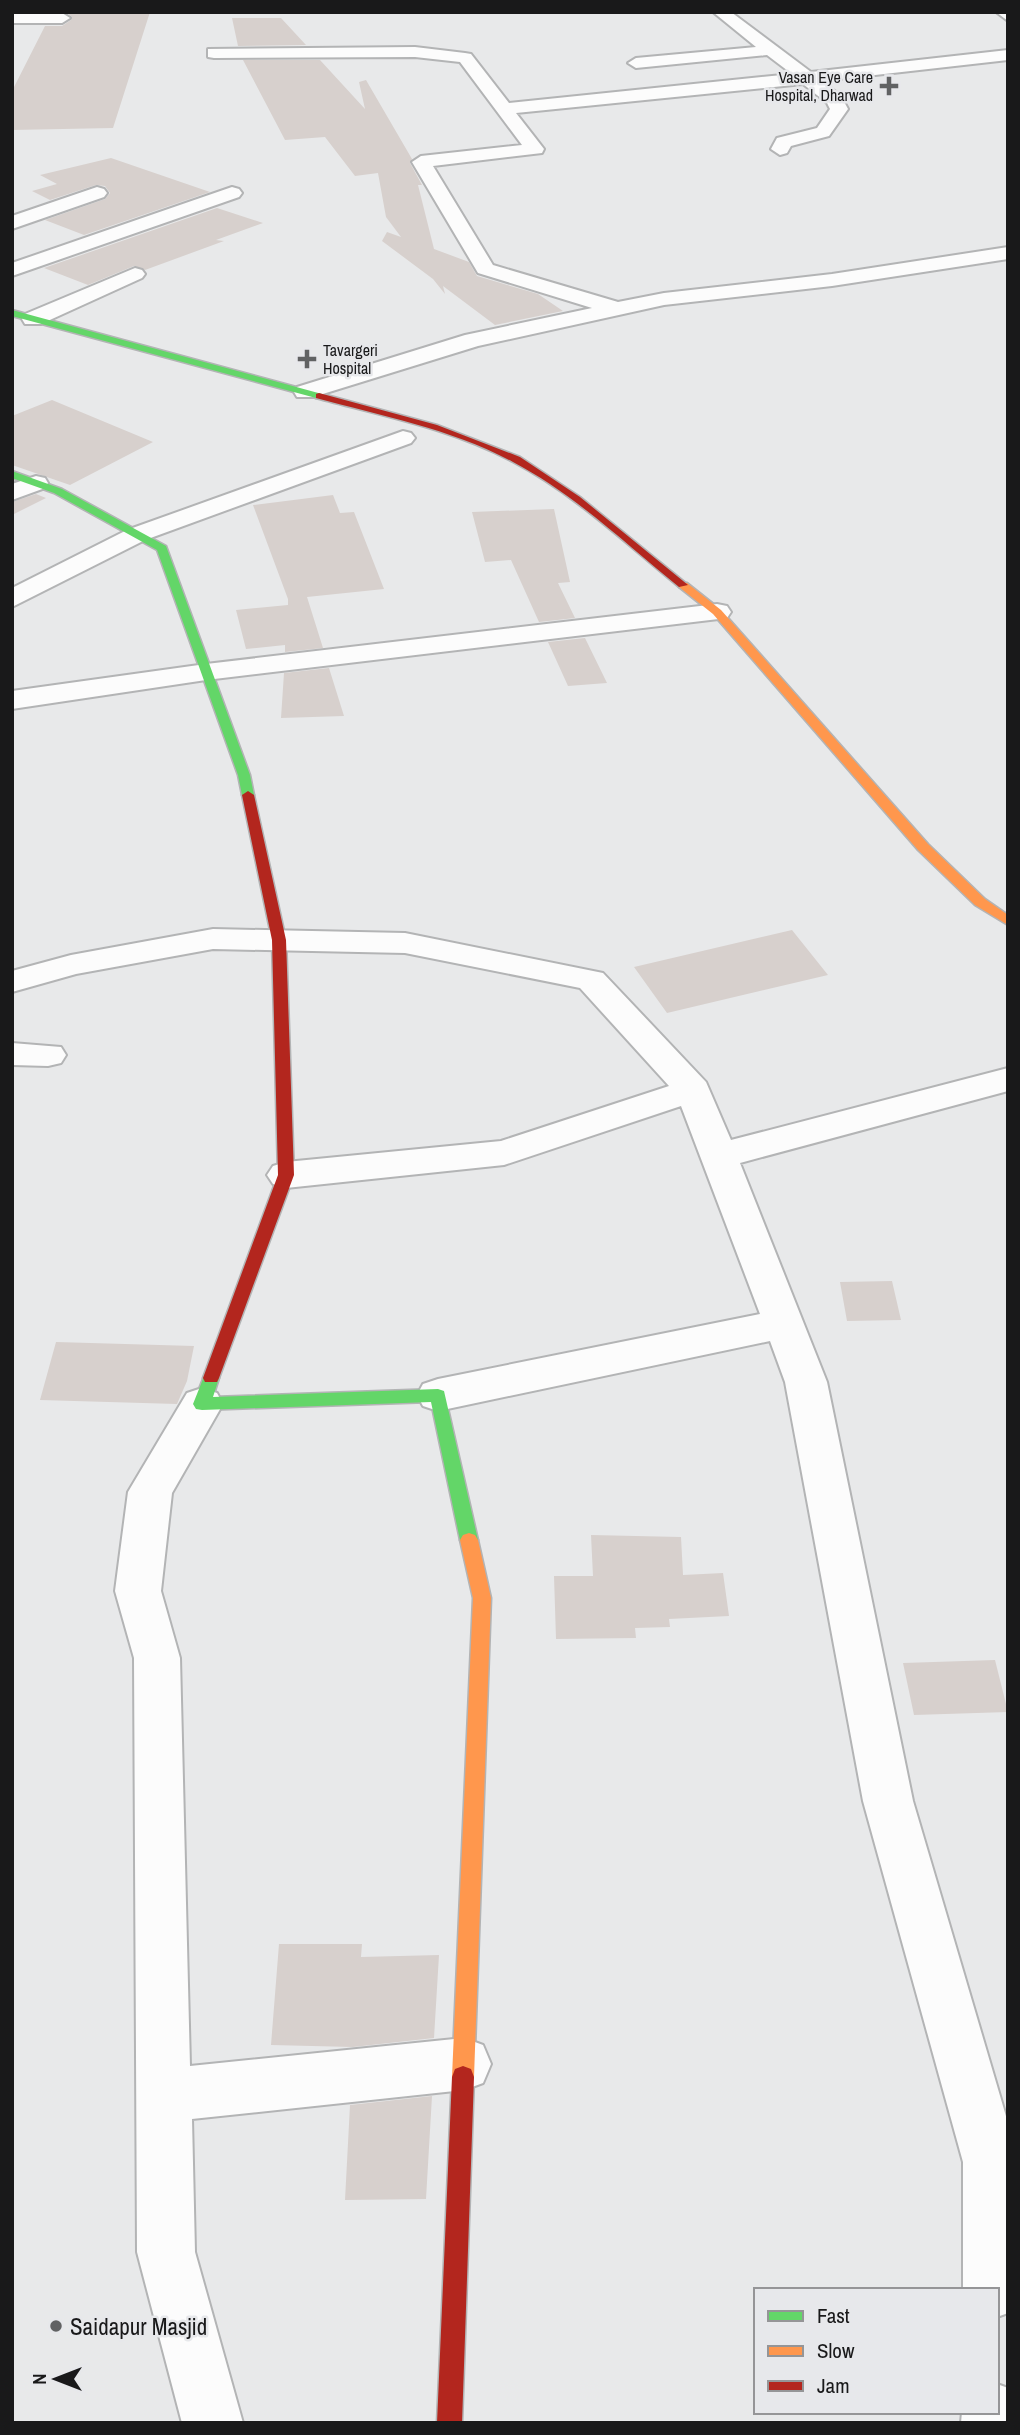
<svg xmlns="http://www.w3.org/2000/svg" width="1020" height="2435" viewBox="0 0 1020 2435" font-family="'Archivo Narrow',sans-serif">
	<style>
		.building { fill: #d7d0cd }
		.lines { fill: none; stroke-linecap: round; stroke-linejoin: round }
		.street-casing { stroke: #b3b4b5; stroke-width: 4 }
		.fast-casing { stroke: #b3b4b5; stroke-width: 3 }
		.slow-casing { stroke: #b3b4b5; stroke-width: 3 }
		.jam-casing { stroke: #b3b4b5; stroke-width: 3 }
		.street { fill: #fcfcfc; fill-rule: evenodd }
		.fast { fill: #63d668; fill-rule: evenodd }
		.slow { fill: #ff974d; fill-rule: evenodd }
		.jam { fill: #b3261e; fill-rule: evenodd }
		.poi-dot { fill: #616263; stroke: #e7e8eb; stroke-width: 2.5 }
		.labels { text-anchor: middle; dominant-baseline: central; stroke-width: 5; stroke-linejoin: round; paint-order: stroke }
		.far-poi-label { font-size: 16px; fill: #19191a; stroke: #e7e8eb; text-anchor: end }
		.near-poi-label { font-size: 23px; fill: #19191a; stroke: #e7e8eb; text-anchor: start }
	</style>
	<rect width="100%" height="100%" fill="#e8e9ea"/>
	<!-- building -->
	<path class="building" d="M 66,12 L 150,12 L 113,128 L 12,130 L 12,91 L 45,26 L 62,26 L 71,20 L 72,17 Z
		M 232,18 L 281,18 L 306,45 L 238,46 Z
		M 243,60 L 320,60 L 365,109 L 359,82 L 366,80 L 412,159 L 410,163 L 422,185 L 418,185 L 434,249 L 469,262 L 477,276 L 538,294 L 563,311 L 495,325 L 443,286 L 445,294 L 433,279 L 382,241 L 387,232 L 401,237 L 386,217 L 378,173 L 355,176 L 325,137 L 285,140 Z
		M 111,158 L 210,192 L 84,235 L 45,220 L 105,199 L 110,193 L 105,186 L 96,185 L 50,200 L 32,191 L 57,184 L 40,175 Z
		M 217,208 L 263,223 L 216,240 L 224,241 L 145,270 L 134,266 L 88,285 L 44,268 Z
		M 52,400 L 153,442 L 70,485 L 12,465 L 12,416 Z
		M 36,494 L 46,498 L 12,515 L 12,502 Z
		M 333,495 L 340,513 L 354,512 L 384,589 L 307,597 L 323,648 L 285,652 L 285,645 L 246,649 L 236,610 L 288,605 L 288,599 L 253,505 Z
		M 554,509 L 570,582 L 558,583 L 575,618 L 539,622 L 511,560 L 485,562 L 472,512 Z
		M 585,638 L 607,683 L 568,686 L 548,642 Z
		M 329,668 L 344,716 L 281,718 L 284,673 Z
		M 792,930 L 828,975 L 667,1013 L 634,967 Z
		M 892,1281 L 901,1320 L 847,1321 L 840,1282 Z
		M 56,1342 L 194,1346 L 187,1381 L 177,1404 L 40,1400 Z
		M 591,1535 L 681,1537 L 683,1575 L 723,1573 L 729,1616 L 669,1619 L 670,1627 L 635,1628 L 636,1638 L 556,1639 L 554,1576 L 593,1576 Z
		M 995,1660 L 1008,1712 L 914,1715 L 903,1663 Z
		M 279,1944 L 362,1944 L 361,1957 L 439,1955 L 434,2038 L 353,2047 L 271,2045 Z
		M 432,2096 L 426,2199 L 345,2200 L 350,2105 Z"/>
	<g class="lines">
		<!-- street casing -->
		<g class="street-casing">
			<path id="street" d="M 713,12 L 731,12 L 811,72 L 1008,50 L 1008,60 L 822,81 L 841,96 L 848,109 L 829,136 L 791,146 L 787,153 L 780,155 L 771,149 L 777,138 L 817,128 L 830,109 L 827,103 L 803,84 L 516,113 L 544,149 L 542,153 L 433,166 L 493,265 L 618,302 L 664,293 L 832,274 L 1008,247 L 1008,259 L 832,286 L 664,305 L 478,346 L 313,397 L 297,397 L 294,392 L 297,387 L 465,335 L 592,308 L 478,273 L 412,162 L 421,156 L 522,145 L 460,62 L 415,57 L 214,58 L 208,57 L 208,49 L 415,47 L 465,53 L 471,54 L 509,103 L 792,74 L 767,55 L 636,68 L 628,63 L 636,58 L 756,47 Z
				M 996,12 L 1008,12 L 1008,21 Z
				M 12,13 L 62,13 L 70,18 L 62,23 L 12,23 Z
				M 97,187 L 104,189 L 107,193 L 104,197 L 12,229 L 12,216 Z
				M 232,187 L 239,189 L 242,193 L 239,197 L 12,276 L 12,263 Z
				M 135,268 L 142,270 L 145,274 L 142,278 L 41,324 L 25,324 L 22,319 L 25,314 Z
				M 403,431 L 411,433 L 415,438 L 411,443 L 145,540 L 12,607 L 12,588 L 127,530 Z
				M 36,476 L 45,478 L 48,483 L 45,488 L 12,500 L 12,484 Z
				M 717,604 L 727,606 L 731,612 L 727,618 L 206,680 L 12,709 L 12,691 L 206,664 Z
				M 213,929 L 405,933 L 603,973 L 706,1082 L 731,1140 L 1008,1068 L 1008,1091 L 740,1163 L 827,1382 L 913,1801 L 1008,2123 L 1008,2313 L 997,2317 L 997,2290 L 963,2290 L 963,2162 L 863,1801 L 785,1382 L 770,1341 L 438,1411 L 423,1406 L 417,1395 L 423,1384 L 438,1379 L 760,1314 L 681,1106 L 504,1165 L 286,1188 L 273,1184 L 267,1175 L 273,1166 L 286,1162 L 501,1141 L 669,1086 L 580,988 L 405,953 L 213,949 L 76,974 L 12,992 L 12,971 L 71,955 Z
				M 12,1043 L 61,1047 L 66,1055 L 61,1063 L 48,1066 L 12,1065 Z
				M 202,1388 L 217,1393 L 223,1404 L 172,1493 L 161,1591 L 180,1658 L 190,2066 L 464,2038 L 483,2045 L 491,2064 L 483,2083 L 464,2090 L 192,2119 L 195,2252 L 243,2423 L 182,2423 L 137,2252 L 134,1658 L 115,1591 L 128,1492 L 187,1393 Z
				M 997,2384 L 1008,2388 L 1008,2423 L 961,2423 L 962,2412 L 997,2412 Z"/>
		</g>
		<!-- fast casing -->
		<g class="fast-casing">
			<path id="fast" d="M 12,310 L 322,394 L 324,396 L 316,398 L 12,316 Z
				M 12,471 L 62,489 L 166,546 L 250,775 L 254,795 L 252,798 L 248,799 L 242,795 L 238,775 L 157,550 L 54,493 L 12,478 Z
				M 211,1372 L 217,1374 L 219,1378 L 213,1397 L 438,1389 L 444,1391 L 478,1540 L 475,1545 L 469,1547 L 463,1545 L 460,1540 L 431,1402 L 202,1410 L 196,1409 L 193,1404 L 205,1374 Z"/>
		</g>
		<!-- slow casing -->
		<g class="slow-casing">
			<path id="slow" d="M 679,583 L 687,583 L 721,610 L 928,844 L 985,899 L 1008,915 L 1008,925 L 975,905 L 918,850 L 713,614 L 679,587 Z
				M 469,1533 L 475,1535 L 478,1540 L 491,1598 L 474,2077 L 471,2085 L 463,2088 L 455,2085 L 452,2077 L 473,1598 L 460,1540 L 463,1535 Z"/>
		</g>
		<!-- jam casing -->
		<g class="jam-casing">
			<path id="jam" d="M 319,393 L 437,425 L 520,457 L 580,497 L 688,585 L 679,587 C 626,544 574,494 513,462 C 452,429 382,416 316,398 L 316,394 Z
				M 248,791 L 254,795 L 286,940 L 294,1175 L 219,1378 L 217,1382 L 205,1382 L 203,1378 L 278,1175 L 272,940 L 242,795 Z
				M 463,2066 L 471,2069 L 474,2077 L 462,2423 L 437,2423 L 452,2077 L 455,2069 Z"/>
		</g>
		<!-- street -->
		<use href="#street" class="street"/>
		<!-- fast -->
		<use href="#fast" class="fast"/>
		<!-- slow -->
		<use href="#slow" class="slow"/>
		<!-- jam -->
		<use href="#jam" class="jam"/>
	</g>
	<!-- markers -->
	<g class="poi-dot">
		<path d="M885.5 75.5h7v7h7v7h-7v7h-7v-7h-7v-7h7z"/>
		<path d="M303.5 348.5h7v7h7v7h-7v7h-7v-7h-7v-7h7z"/>
		<circle cx="56" cy="2326" r="7"/>
	</g>
	<g class="labels">
		<!-- far-poi labels -->
		<g class="far-poi-label">
			<text x="873" y="77">Vasan Eye Care<tspan x="873" dy="18">Hospital, Dharwad</tspan></text>
			<text x="323" y="350" text-anchor="start">Tavargeri<tspan x="323" dy="18">Hospital</tspan></text>
		</g>
		<!-- near-poi labels -->
		<g class="near-poi-label">
			<text x="70" y="2326">Saidapur Masjid</text>
		</g>
	</g>
	<!-- border -->
	<rect width="1020" height="2435" fill="none" stroke="#19191a" stroke-width="28"/>
	<!-- legend -->
	<rect x="754" y="2288" width="245" height="126" fill="#e7e8eb" stroke="#959597" stroke-width="2"/>
	<rect x="768" y="2311" width="35" height="10" fill="#63d668" stroke="#959597" stroke-width="2"/>
	<text x="817" y="2323" font-size="21" fill="#19191a">Fast</text>
	<rect x="768" y="2346" width="35" height="10" fill="#ff974d" stroke="#959597" stroke-width="2"/>
	<text x="817" y="2358" font-size="21" fill="#19191a">Slow</text>
	<rect x="768" y="2381" width="35" height="10" fill="#b3261e" stroke="#959597" stroke-width="2"/>
	<text x="817" y="2393" font-size="21" fill="#19191a">Jam</text>
	<!-- north arrow -->
	<g transform="translate(56 2379) rotate(270)" stroke="#e7e8eb" stroke-width="5" paint-order="stroke">
	<path d="M0-5L12 26L0 18L-12 26Z" fill="#19191a"/>
	<text y="-10" font-size="19" font-weight="bold" text-anchor="middle" fill="#19191a">N</text>
	</g>
</svg>
